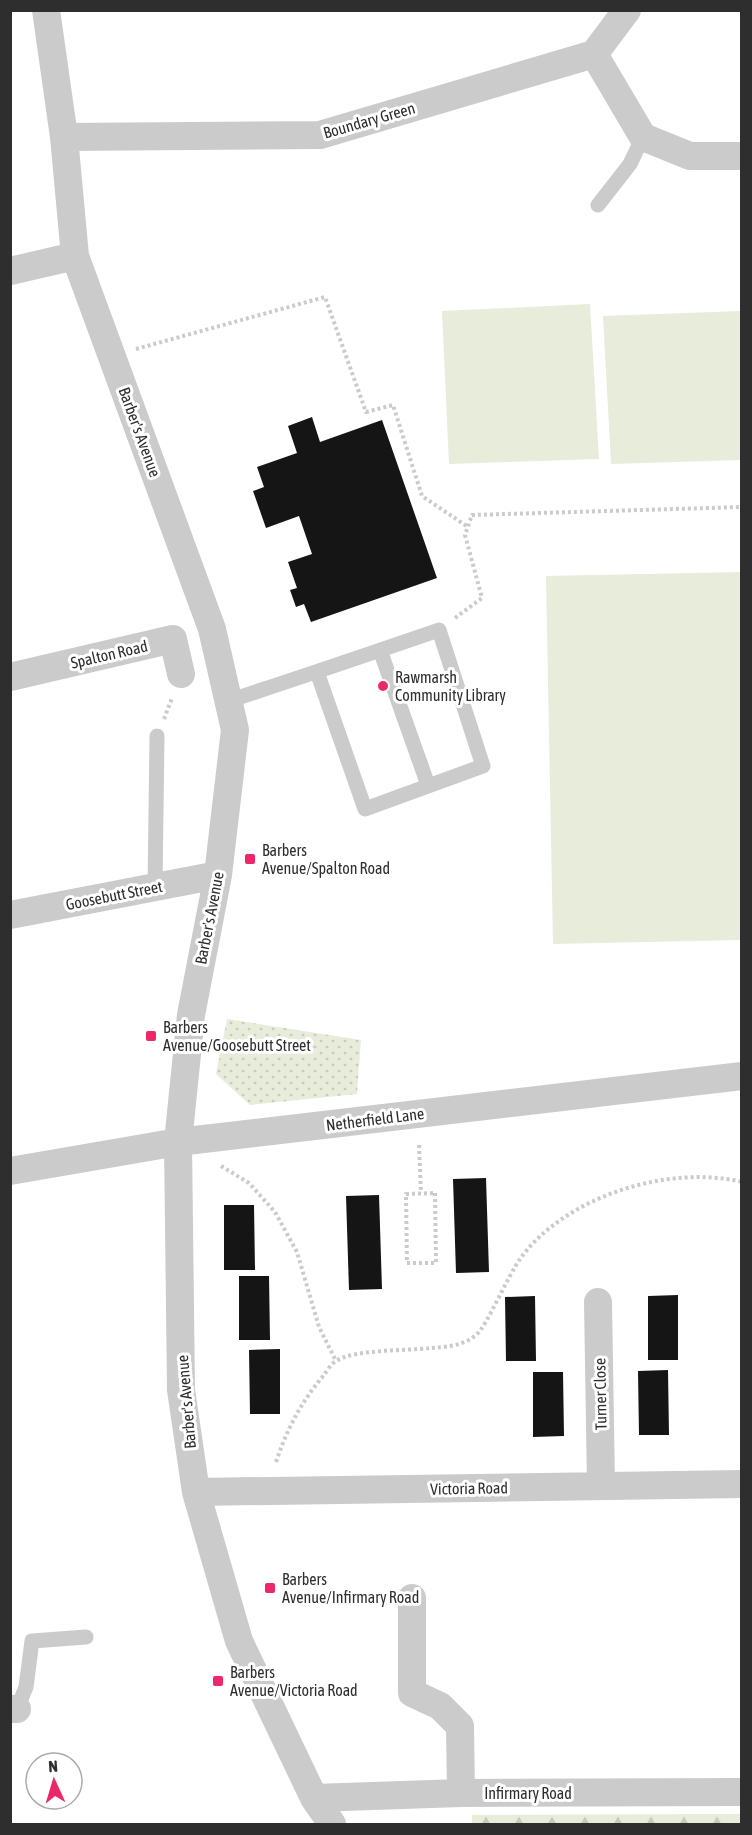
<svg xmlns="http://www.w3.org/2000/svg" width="752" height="1835" viewBox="0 0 752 1835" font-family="'Asap Condensed',sans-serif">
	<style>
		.grass { fill: url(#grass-dots) }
		.forest { fill: url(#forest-firs) }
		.garden { fill: #e8ecda }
		.building { fill: #151515 }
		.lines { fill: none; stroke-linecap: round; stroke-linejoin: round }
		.path { stroke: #cbcbcb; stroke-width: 4; stroke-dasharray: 3 3; stroke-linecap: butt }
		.lane { stroke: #cbcbcb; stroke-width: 15 }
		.street { stroke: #cbcbcb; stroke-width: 28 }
		.poi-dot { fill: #ec2868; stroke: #fff; stroke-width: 2 }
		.labels { text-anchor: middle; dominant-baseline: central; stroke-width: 6; stroke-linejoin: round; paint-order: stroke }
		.street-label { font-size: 16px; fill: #2e2e2e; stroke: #fff }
		.poi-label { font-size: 16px; fill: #2e2e2e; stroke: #fff; text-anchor: start }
	</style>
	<defs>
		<pattern id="grass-dots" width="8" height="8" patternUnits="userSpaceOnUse" patternTransform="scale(1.5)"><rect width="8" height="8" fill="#e8ecda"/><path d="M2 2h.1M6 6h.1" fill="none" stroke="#c7cbbb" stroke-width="1.8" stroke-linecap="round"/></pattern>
		<pattern id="forest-firs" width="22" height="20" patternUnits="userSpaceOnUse" patternTransform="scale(1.5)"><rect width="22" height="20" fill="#e8ecda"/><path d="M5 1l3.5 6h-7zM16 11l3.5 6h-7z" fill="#c7cbbb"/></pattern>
	</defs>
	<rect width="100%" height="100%" fill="#fff"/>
	<!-- grass -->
	<path class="grass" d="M 227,1019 L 361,1040 L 357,1094 L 250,1105 L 216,1074 Z"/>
	<!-- forest -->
	<path class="forest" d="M 741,1814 L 741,1824 L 472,1824 L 472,1815 Z"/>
	<!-- garden -->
	<path class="garden" d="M 590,304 L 599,459 L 449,464 L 442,311 Z
		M 741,311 L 741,460 L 611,464 L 603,316 Z
		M 741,572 L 741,940 L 553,944 L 546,576 Z"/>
	<!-- building -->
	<path class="building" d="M 312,417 L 320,442 L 382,420 L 437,578 L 311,622 L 304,604 L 296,607 L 290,590 L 297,588 L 288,562 L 312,554 L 299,516 L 266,528 L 253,491 L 264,487 L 257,467 L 297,453 L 288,426 Z
		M 486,1178 L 489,1272 L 456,1273 L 453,1179 Z
		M 379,1195 L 382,1289 L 349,1290 L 346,1196 Z
		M 224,1205 L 254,1205 L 255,1270 L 224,1270 Z
		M 239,1276 L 269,1276 L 270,1340 L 239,1340 Z
		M 678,1295 L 678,1360 L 648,1360 L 648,1296 Z
		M 535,1296 L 536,1361 L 506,1361 L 505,1297 Z
		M 280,1349 L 280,1414 L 250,1414 L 249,1350 Z
		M 668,1370 L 669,1435 L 639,1435 L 638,1371 Z
		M 533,1372 L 563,1372 L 564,1436 L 533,1437 Z"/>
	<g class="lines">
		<!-- path -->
		<path class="path" d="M 136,349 L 325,297 L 366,412 L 393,405 L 422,496 L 468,527
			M 455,618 L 482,598 L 465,535 L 472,515 L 742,507
			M 164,719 L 172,698
			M 419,1145 L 421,1193
			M 221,1166 L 249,1183 L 275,1212 L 297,1252 L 319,1327 L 336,1361
			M 435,1193 L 436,1263 L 407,1263 L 406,1194 Z
			M 276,1462 C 287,1429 301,1402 324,1375 C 327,1371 331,1364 336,1361 C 354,1349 407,1351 430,1348 C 446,1347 464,1346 477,1334 C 486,1327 509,1274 520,1259 C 564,1197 668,1164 742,1182"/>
		<!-- lane -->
		<path class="lane" d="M 598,205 L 630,164 L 643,137
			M 380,650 L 428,785
			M 228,701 C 299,678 369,654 439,630 L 483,766 L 365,809 L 317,672
			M 155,887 L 157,736
			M 17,1709 L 26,1687 L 32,1641 L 86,1637"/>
		<!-- street -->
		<path class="street" d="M 46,10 L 64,137 L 75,256 L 212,629 L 235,730 L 218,875 L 191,1015 L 178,1142 L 181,1390 L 196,1492 L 239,1641 L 314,1798 L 332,1824
			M 594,54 L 627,10
			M 64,137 L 320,135 L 594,54 L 643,137 L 690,156 L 742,156
			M 10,271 L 75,256
			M 10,677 L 173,639 L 181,674
			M 10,915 L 218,875
			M 10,1171 L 178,1142 L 742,1076
			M 598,1302 L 601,1486
			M 196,1492 L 742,1484
			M 412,1598 L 412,1693 L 440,1706 L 460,1726 L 461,1793
			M 10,1709 L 17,1709
			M 314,1798 L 461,1793 L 742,1792"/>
	</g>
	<!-- markers -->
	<g class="poi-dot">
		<circle cx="383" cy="686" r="6"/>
		<rect x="244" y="853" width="12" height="12" rx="3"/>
		<rect x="145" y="1030" width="12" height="12" rx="3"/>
		<rect x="264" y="1582" width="12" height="12" rx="3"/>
		<rect x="212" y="1675" width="12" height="12" rx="3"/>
	</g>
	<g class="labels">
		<!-- street labels -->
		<g class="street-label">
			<text transform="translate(369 120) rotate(-16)">Boundary Green</text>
			<text transform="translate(140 432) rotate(70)">Barber's Avenue</text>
			<text transform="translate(109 654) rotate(-13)">Spalton Road</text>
			<text transform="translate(114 895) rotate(-11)">Goosebutt Street</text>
			<text transform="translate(209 918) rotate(-79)">Barber's Avenue</text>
			<text transform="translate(375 1119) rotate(-7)">Netherfield Lane</text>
			<text transform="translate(600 1394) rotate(-91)">Turner Close</text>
			<text transform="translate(186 1402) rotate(-95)">Barber's Avenue</text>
			<text transform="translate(469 1488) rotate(-1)">Victoria Road</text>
			<text x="528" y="1793">Infirmary Road</text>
		</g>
		<!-- poi labels -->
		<g class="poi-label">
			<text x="395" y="677">Rawmarsh<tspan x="395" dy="18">Community Library</tspan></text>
			<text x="262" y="850">Barbers<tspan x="262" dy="18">Avenue/Spalton Road</tspan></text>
			<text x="163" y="1027">Barbers<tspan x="163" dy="18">Avenue/Goosebutt Street</tspan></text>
			<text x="282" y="1579">Barbers<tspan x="282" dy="18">Avenue/Infirmary Road</tspan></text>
			<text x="230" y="1672">Barbers<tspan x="230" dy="18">Avenue/Victoria Road</tspan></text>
		</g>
	</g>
	<!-- border -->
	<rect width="752" height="1835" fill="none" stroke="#2e2e2e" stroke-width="24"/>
	<!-- north arrow -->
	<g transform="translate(54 1781) rotate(356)"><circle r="28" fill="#ffffff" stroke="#ababab" stroke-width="1.5"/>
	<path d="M0-4.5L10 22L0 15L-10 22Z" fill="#ec2868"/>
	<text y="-9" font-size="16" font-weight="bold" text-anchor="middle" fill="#2e2e2e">N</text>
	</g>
</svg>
